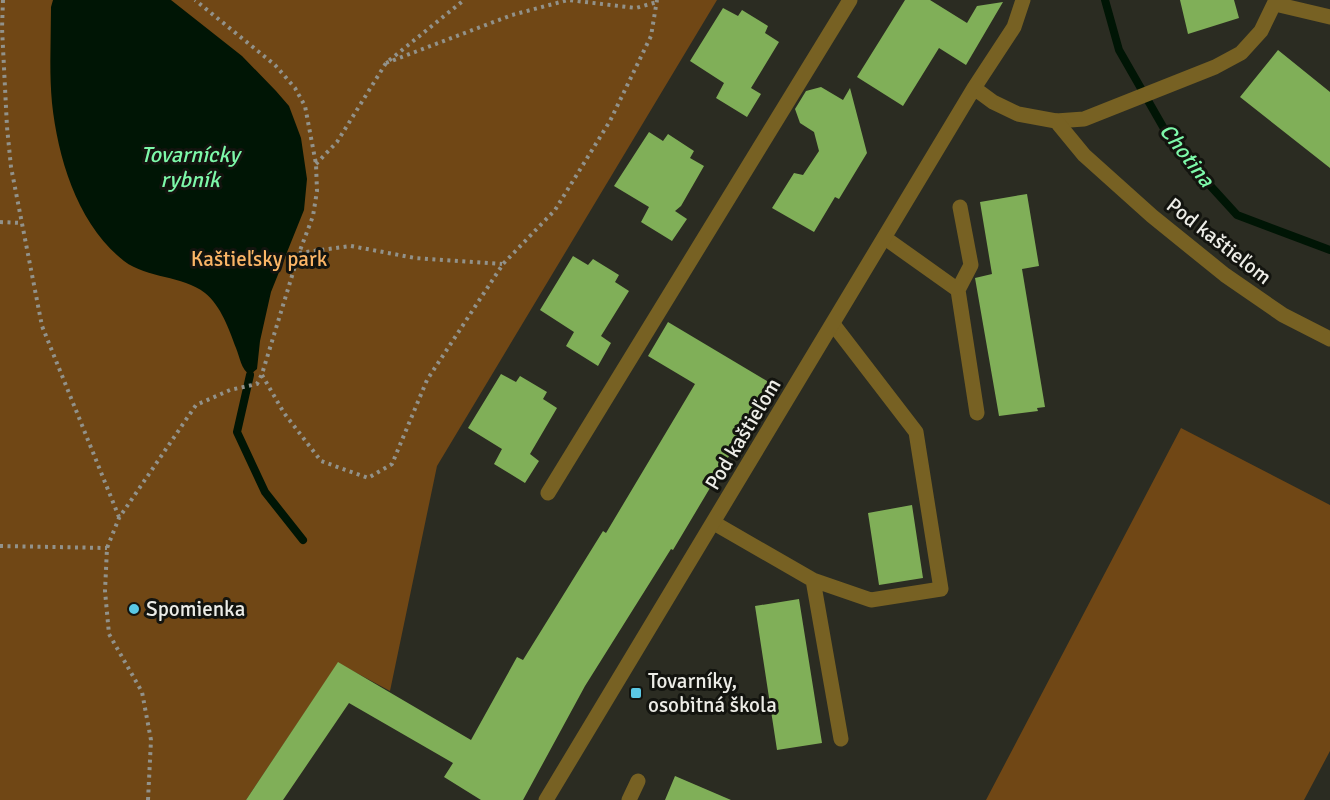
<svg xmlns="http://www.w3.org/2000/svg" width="1330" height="800" viewBox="0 0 1330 800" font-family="Signika,sans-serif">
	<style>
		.green { fill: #704715 }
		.water { fill: #001505 }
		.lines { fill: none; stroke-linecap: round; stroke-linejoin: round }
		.stream { stroke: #001505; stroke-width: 8 }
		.building { fill: #80af58 }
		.path { stroke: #92928a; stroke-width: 4; stroke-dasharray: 3 4.5; stroke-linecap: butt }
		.service { stroke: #776123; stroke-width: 15 }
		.minor { stroke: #776123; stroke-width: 15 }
		.poi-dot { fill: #5ac8e5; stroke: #13140f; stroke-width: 2 }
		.labels { text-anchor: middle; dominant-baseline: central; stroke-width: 6; stroke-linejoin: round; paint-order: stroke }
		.street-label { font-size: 21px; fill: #edede7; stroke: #13140f }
		.park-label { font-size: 21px; fill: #fbb566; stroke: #13140f }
		.poi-label { font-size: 21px; fill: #edede7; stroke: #13140f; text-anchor: start }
		.water-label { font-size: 22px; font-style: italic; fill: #7df8a9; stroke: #13140f }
	</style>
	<rect width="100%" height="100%" fill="#2b2c22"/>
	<!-- green -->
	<path class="green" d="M 0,0 L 717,0 L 437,466 L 390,691 L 338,663 L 246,800 L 0,800 Z
		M 1181,428 L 1330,505 L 1330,751 L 1304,800 L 986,800 Z"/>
	<!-- water -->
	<path class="water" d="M 53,0 L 171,0 L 242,56 L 276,91 L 289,106 L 301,138 L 307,179 L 304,210 L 271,292 L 260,341 L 257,369 L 250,375 C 241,369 240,358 236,348 C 229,329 221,306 205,293 C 182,275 148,279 124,261 C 78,225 58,159 52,103 C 49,71 51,39 51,7 Z"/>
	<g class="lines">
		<!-- stream -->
		<path class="stream" d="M 1105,0 L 1119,50 L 1174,146 L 1237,215 L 1330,250
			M 250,375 L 237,432 L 265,492 L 303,540"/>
	</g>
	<!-- building -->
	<path class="building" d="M 905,0 L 930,0 L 967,23 L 977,6 L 1003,2 L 966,65 L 939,48 L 903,106 L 857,77 Z
		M 1180,0 L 1234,0 L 1239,18 L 1188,34 Z
		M 723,8 L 738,16 L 742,10 L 768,26 L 765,33 L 779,42 L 751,88 L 761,94 L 747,117 L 716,98 L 724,83 L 690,61 Z
		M 1278,50 L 1330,92 L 1330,168 L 1240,97 Z
		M 821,87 L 843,100 L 850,88 L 867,153 L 839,199 L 835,197 L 814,232 L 772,208 L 794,173 L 803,175 L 819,151 L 814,132 L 800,123 L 795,109 L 806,91 Z
		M 649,132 L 663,141 L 668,134 L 694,151 L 690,158 L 704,166 L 681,206 L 675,211 L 687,219 L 672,241 L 641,222 L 649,207 L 614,186 Z
		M 1027,194 L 1039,266 L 1022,269 L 1045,407 L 1037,408 L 1038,411 L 999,416 L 975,278 L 992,274 L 980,202 Z
		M 573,256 L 588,265 L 593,259 L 619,275 L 615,282 L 629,291 L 601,336 L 611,343 L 598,366 L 566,346 L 574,332 L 540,310 Z
		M 668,322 L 772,384 L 673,550 L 671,549 L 585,686 L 523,800 L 481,800 L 444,777 L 453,763 L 349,703 L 283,800 L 246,800 L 338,662 L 471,740 L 517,657 L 523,660 L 603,531 L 606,533 L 695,384 L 648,356 Z
		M 501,374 L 516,382 L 520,376 L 547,392 L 543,399 L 557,408 L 530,454 L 539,461 L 525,483 L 494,464 L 502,449 L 468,428 Z
		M 912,505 L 923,578 L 879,585 L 868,513 Z
		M 799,599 L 822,743 L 777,750 L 755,606 Z
		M 675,776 L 731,800 L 665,800 Z"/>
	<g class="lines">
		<!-- path -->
		<path class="path" d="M 3,0 L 2,28 L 7,127 L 11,167 L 42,326 L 119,517
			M 386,63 L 512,15 L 568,0 L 636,8 L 657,2
			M 316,164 L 337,142 L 386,63 L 464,0
			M 0,222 L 22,223
			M 299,253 L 351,246 L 415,258 L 502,264
			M 262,375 L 284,413 L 321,461 L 368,478 L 392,464 L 427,380 L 503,264 L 555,210 L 610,121 L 651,36 L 657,0
			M 0,546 L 107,548
			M 148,800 L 151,740 L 142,692 L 109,634 L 105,591 L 107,548 L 119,518 L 196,405 L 230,390 L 257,384 L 262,374 L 299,253 L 313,216 L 317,191 L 316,164 L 305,106 L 295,88 L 275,65 L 195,0"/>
		<!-- service -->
		<path class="service" d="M 1275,4 L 1330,17
			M 1056,121 L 1084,119 L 1215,67 L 1241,53 L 1261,31 L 1276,0
			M 885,238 L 958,290 L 971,265 L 960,207
			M 958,290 L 977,413
			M 714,523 L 813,580 L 871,600 L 941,589 L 916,432 L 833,324
			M 813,580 L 841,739
			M 629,800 L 638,781"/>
		<!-- minor -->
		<path class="minor" d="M 974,88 L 993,102 L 1018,114 L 1056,121 L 1084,155 L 1152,216 L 1225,275 L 1283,315 L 1330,339
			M 548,493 L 850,0
			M 546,800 L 974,88 L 1014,27 L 1023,0"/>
	</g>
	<!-- markers -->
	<g class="poi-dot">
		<circle cx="134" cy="609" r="6"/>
		<rect x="630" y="687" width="12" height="12" rx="3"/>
	</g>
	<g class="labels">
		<!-- street labels -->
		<g class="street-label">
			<text transform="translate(1219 241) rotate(38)">Pod kaštieľom</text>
			<text transform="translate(743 434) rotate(-59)">Pod kaštieľom</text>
		</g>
		<!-- park labels -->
		<g class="park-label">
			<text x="259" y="259">Kaštieľsky park</text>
		</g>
		<!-- poi labels -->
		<g class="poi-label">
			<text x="146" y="609">Spomienka</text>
			<text x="648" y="681">Tovarníky,<tspan x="648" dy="24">osobitná škola</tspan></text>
		</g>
		<!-- water labels -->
		<g class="water-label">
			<text x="190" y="154">Tovarnícky<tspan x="190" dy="25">rybník</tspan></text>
			<text transform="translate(1187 155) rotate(52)">Chotina</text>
		</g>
	</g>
</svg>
